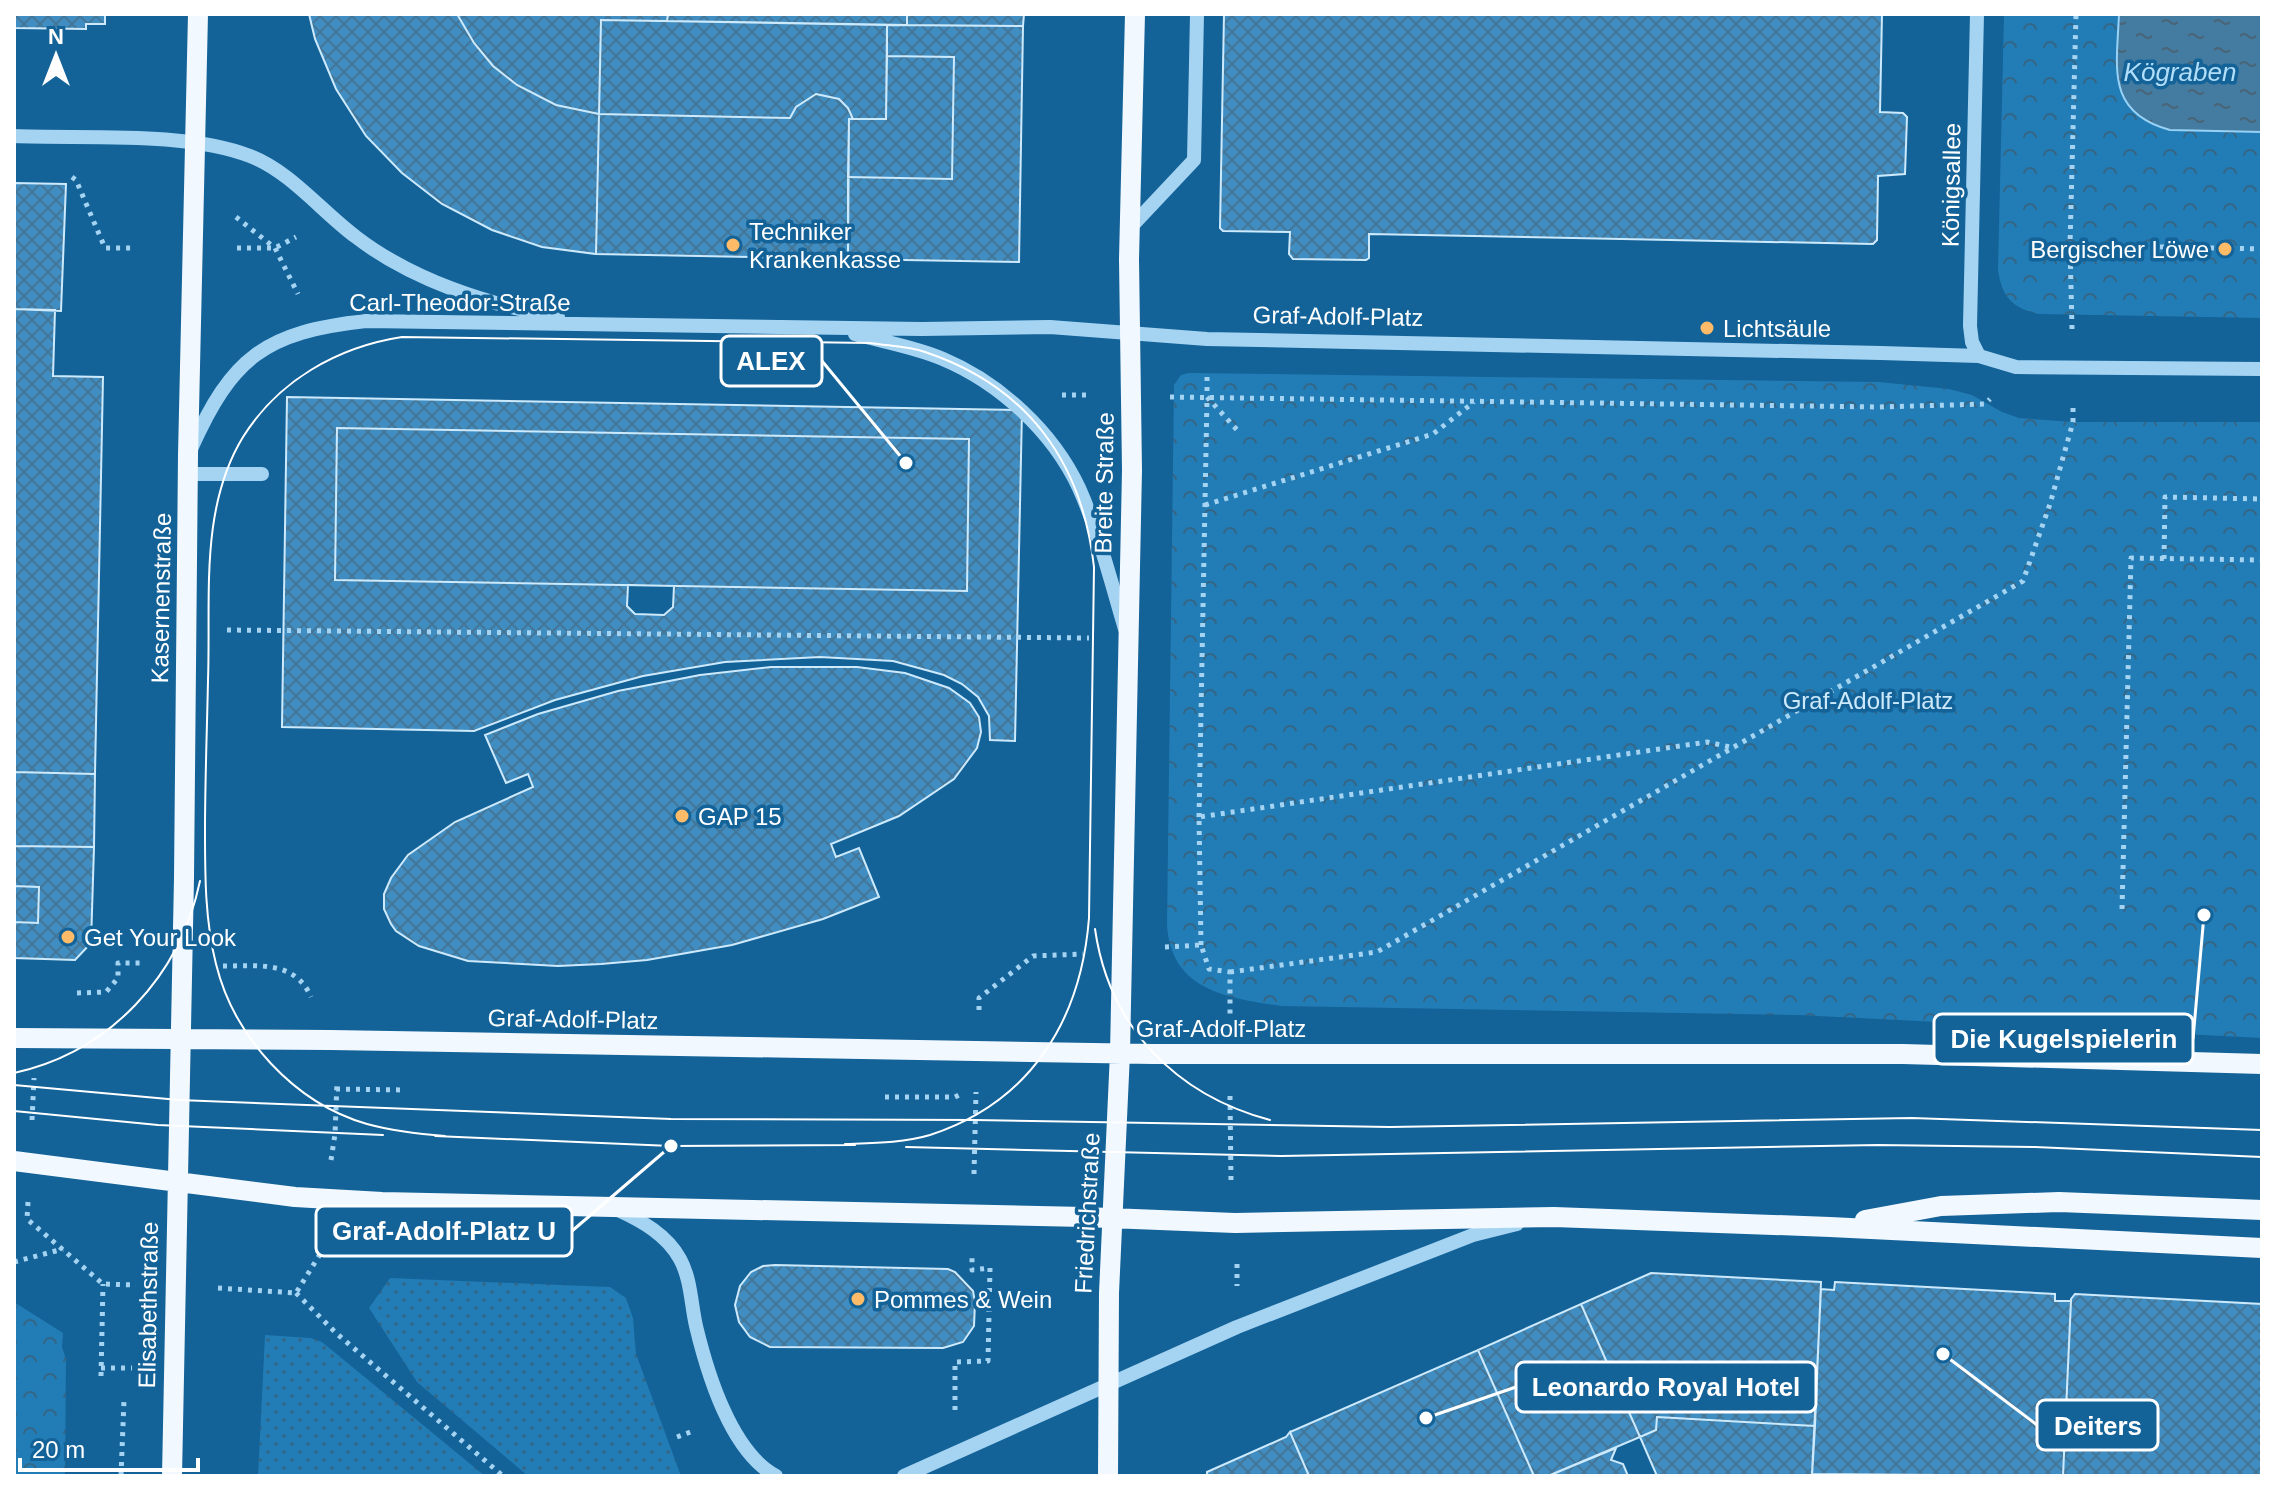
<svg xmlns="http://www.w3.org/2000/svg" width="2276" height="1490" viewBox="0 0 2276 1490" font-family="Arial,sans-serif">
	<style>
		.grass { fill: url(#grass-dots) }
		.park { fill: url(#park-crowns) }
		.water { fill: url(#water-ripples); stroke: #97d2f6; stroke-width: 2 }
		.building { fill: url(#building-cross-hatch); stroke: #cdeafd; stroke-width: 2; fill-rule: evenodd }
		.lines { fill: none; stroke-linecap: round; stroke-linejoin: round }
		.path { stroke: #a5d4f3; stroke-width: 5; stroke-dasharray: 4 6; stroke-linecap: butt }
		.minor { stroke: #a5d4f3; stroke-width: 14 }
		.major { stroke: #f1f8ff; stroke-width: 20 }
		.tram { stroke: #fff; stroke-width: 2 }
		.poi-dot { fill: #ffbb67; stroke: #136298; stroke-width: 3 }
		.labels { text-anchor: middle; dominant-baseline: central; stroke-width: 7; stroke-linejoin: round; paint-order: stroke }
		.street-label { font-size: 24px; fill: #fff; stroke: #136298 }
		.poi-label { font-size: 24px; fill: #fff; stroke: #136298; text-anchor: start }
		.park-label { font-size: 24px; fill: #cdeafd; stroke: #136298 }
		.water-label { font-size: 26px; font-style: italic; fill: #b1def9; stroke: #136298 }
		.leader { fill: none; stroke: #fff; stroke-width: 3 }
		.callout-dot { fill: #fff; stroke: #136298; stroke-width: 3 }
		.callout { fill: #136298; stroke: #fff; stroke-width: 3 }
		.callout-label { font-size: 26px; text-anchor: middle; font-weight: bold; fill: #fff }
	</style>
	<defs>
		<pattern id="grass-dots" width="8" height="8" patternUnits="userSpaceOnUse" patternTransform="scale(2)"><rect width="8" height="8" fill="#227cb5"/><path d="M2 2h.1M6 6h.1" fill="none" stroke="#356686" stroke-width="1.8" stroke-linecap="round"/></pattern>
		<pattern id="park-crowns" width="20" height="18" patternUnits="userSpaceOnUse" patternTransform="scale(2)"><rect width="20" height="18" fill="#227cb5"/><path d="M2 6a3 3 0 1 1 6 0M12 15a3 3 0 1 1 6 0" fill="none" stroke="#356686"/></pattern>
		<pattern id="water-ripples" width="26" height="14" patternUnits="userSpaceOnUse" patternTransform="scale(2)"><rect width="26" height="14" fill="#447ca1"/><path d="M2 4q2-2 4 0t4 0M15 11q2-2 4 0t4 0" fill="none" stroke="#486476"/></pattern>
		<pattern id="building-cross-hatch" width="8" height="8" patternUnits="userSpaceOnUse" patternTransform="scale(2)"><rect width="8" height="8" fill="#408dc1"/><path d="M0 0l8 8M0 8l8-8" fill="none" stroke="#447698"/></pattern>
	</defs>
	<rect width="100%" height="100%" fill="#136298"/>
	<!-- grass -->
	<path class="grass" d="M 390,1278 L 610,1287 L 626,1298 L 633,1318 L 636,1354 L 681,1476 L 528,1476 L 417,1382 L 369,1308 Z
		M 265,1335 L 311,1338 L 322,1342 L 485,1476 L 258,1476 Z"/>
	<!-- park -->
	<path class="park" d="M 2004,14 L 2262,14 L 2262,318 L 2039,314 C 2012,308 2002,297 1998,270 Z
		M 1189,373 L 1879,382 L 1949,389 L 1972,395 L 2002,412 L 2019,418 L 2073,422 L 2262,422 L 2262,1038 L 1798,1015 L 1281,1006 C 1228,998 1171,991 1167,925 L 1174,385 L 1181,375 Z
		M 14,1302 L 63,1333 L 62,1347 L 66,1359 L 65,1476 L 14,1476 Z"/>
	<!-- water -->
	<path class="water" d="M 2119,14 L 2262,14 L 2262,132 L 2170,130 C 2105,112 2117,67 2119,14 Z"/>
	<!-- building -->
	<path class="building" d="M 14,14 L 105,14 L 105,24 L 86,24 L 86,29 L 14,28 Z
		M 309,14 L 457,14 L 474,43 L 493,66 L 517,85 L 556,105 L 599,114 L 596,254 L 542,247 L 492,230 L 442,204 L 402,173 L 366,136 L 336,89 L 315,39 Z
		M 457,14 L 668,14 L 667,21 L 601,20 L 599,114 L 556,105 L 517,85 L 493,66 L 474,43 Z
		M 668,14 L 907,14 L 907,25 L 667,21 Z
		M 907,14 L 1024,14 L 1023,26 L 907,25 Z
		M 1224,14 L 1882,14 L 1880,112 L 1903,113 L 1907,117 L 1905,174 L 1878,176 L 1877,240 L 1873,244 L 1369,234 L 1369,258 L 1366,260 L 1293,259 L 1289,254 L 1290,232 L 1223,231 L 1220,228 Z
		M 601,20 L 887,25 L 886,119 L 853,119 L 848,108 L 839,99 L 816,94 L 796,107 L 790,118 L 599,114 Z
		M 887,25 L 1023,26 L 1019,262 L 848,259 L 848,177 L 952,179 L 954,57 L 887,56 Z
		M 887,56 L 954,57 L 952,179 L 848,177 L 849,119 L 886,119 Z
		M 816,94 L 839,99 L 848,108 L 853,119 L 849,119 L 848,259 L 596,254 L 599,114 L 790,118 L 796,107 Z
		M 14,183 L 66,184 L 61,311 L 14,309 Z
		M 14,309 L 55,310 L 53,376 L 103,377 L 95,774 L 14,772 Z
		M 287,397 L 1022,410 L 1015,741 L 990,740 L 989,716 L 978,697 L 962,684 L 944,675 L 893,661 L 820,657 L 725,662 L 643,676 L 555,700 L 474,731 L 282,727 ZM 337,428 L 969,439 L 967,591 L 335,580 Z
		M 337,428 L 969,439 L 967,591 L 335,580 Z
		M 628,585 L 674,586 L 673,607 L 664,615 L 635,614 L 627,606 Z
		M 771,667 L 857,667 L 905,673 L 949,688 L 970,703 L 979,717 L 981,732 L 977,748 L 954,779 L 899,816 L 831,844 L 836,857 L 859,848 L 879,897 L 823,919 L 732,945 L 647,960 L 601,964 L 558,966 L 468,961 L 419,946 L 396,931 L 391,924 L 384,909 L 384,894 L 391,878 L 408,855 L 455,822 L 533,787 L 528,774 L 506,783 L 485,735 L 538,714 L 618,691 L 700,675 Z
		M 14,772 L 95,774 L 94,847 L 14,846 Z
		M 14,846 L 94,847 L 91,943 L 75,960 L 14,958 L 14,922 L 38,923 L 39,887 L 14,886 Z
		M 14,886 L 39,887 L 38,923 L 14,922 Z
		M 775,1265 L 948,1269 L 955,1272 L 973,1291 L 975,1302 L 974,1326 L 963,1342 L 943,1348 L 770,1347 L 750,1337 L 739,1322 L 735,1305 L 740,1286 L 751,1272 L 763,1266 Z
		M 1651,1273 L 1821,1282 L 1815,1426 L 1657,1417 L 1656,1430 L 1640,1437 L 1581,1304 Z
		M 1835,1282 L 2055,1294 L 2055,1301 L 2071,1301 L 2063,1476 L 1812,1474 L 1821,1289 L 1834,1290 Z
		M 2075,1294 L 2262,1304 L 2262,1476 L 2063,1476 L 2071,1299 Z
		M 1581,1304 L 1640,1437 L 1548,1476 L 1534,1476 L 1478,1350 Z
		M 1478,1350 L 1534,1476 L 1309,1476 L 1290,1432 Z
		M 1657,1417 L 1815,1426 L 1812,1476 L 1657,1476 L 1640,1437 L 1656,1430 Z
		M 1290,1432 L 1309,1476 L 1207,1476 L 1207,1472 L 1286,1437 Z
		M 1616,1448 L 1611,1460 L 1623,1464 L 1628,1476 L 1548,1476 Z"/>
	<g class="lines">
		<!-- path -->
		<path class="path" d="M 72,177 L 76,180 L 105,248 L 134,248
			M 236,217 L 275,248 L 298,294
			M 2070,245 L 2262,249
			M 237,248 L 275,248 L 296,237
			M 2072,329 L 2070,245 L 2076,14
			M 1207,377 L 1207,397 L 1239,432
			M 1062,395 L 1088,395
			M 1170,397 L 1879,407 L 1985,404 L 1990,399
			M 1205,505 L 1433,434 L 1474,402
			M 2164,559 L 2165,497 L 2262,499
			M 227,630 L 1089,638
			M 1199,817 L 1207,397
			M 2122,909 L 2131,558 L 2262,560
			M 1201,945 L 1199,817 L 1707,742 L 1735,748
			M 1165,947 L 1201,945 L 1209,969 L 1230,972 L 1230,1014
			M 223,966 C 258,966 295,960 311,997
			M 1230,972 L 1377,952 L 2023,581 L 2050,504 L 2073,422 L 2073,407
			M 77,993 L 106,992 L 118,978 L 118,963 L 142,963
			M 979,1010 L 979,998 L 1033,956 L 1083,954
			M 336,1089 L 406,1090
			M 1230,1096 L 1231,1182
			M 885,1097 L 955,1097 L 961,1094
			M 32,1120 L 34,1078
			M 331,1160 L 335,1134 L 337,1082
			M 974,1174 L 976,1092
			M 28,1202 L 27,1219 L 103,1284 L 136,1285
			M 14,1262 L 63,1249
			M 1237,1264 L 1237,1286
			M 218,1288 L 296,1293 L 327,1243 L 327,1238
			M 296,1293 L 336,1333 L 503,1476
			M 101,1368 L 132,1368
			M 101,1376 L 103,1284
			M 955,1410 L 955,1362 L 988,1361 L 990,1268 L 972,1270 L 972,1256
			M 677,1437 L 693,1431
			M 121,1476 L 124,1400"/>
		<!-- minor -->
		<path class="minor" d="M 1977,14 L 1970,326 L 1972,342 L 1979,356
			M 14,136 C 85,139 185,131 250,156 C 291,172 321,211 356,237 C 412,280 488,305 558,317
			M 1130,228 L 1194,160 L 1197,14
			M 855,334 C 884,342 915,347 943,359 C 1000,383 1053,432 1079,488 C 1099,533 1111,582 1125,629
			M 191,449 C 232,357 265,332 366,321 L 922,329 L 1050,327 L 1207,339 L 1881,353 L 1979,356 L 2016,367 L 2262,369
			M 188,474 L 262,474
			M 618,1210 C 642,1221 667,1235 680,1259 C 691,1279 691,1304 696,1326 C 707,1372 731,1452 776,1476
			M 904,1476 L 1237,1327 L 1473,1235 L 1517,1224"/>
		<!-- major -->
		<path class="major" d="M 14,1038 L 331,1040 L 1153,1054 L 1903,1054 L 2262,1064
			M 14,1161 L 295,1197 L 382,1202 L 1084,1217 L 1235,1223 L 1554,1217 L 1830,1227 L 2262,1248
			M 1865,1220 L 1941,1206 L 2059,1202 L 2262,1210
			M 172,1476 L 184,878 L 188,455 L 198,14
			M 1108,1476 L 1109,1293 L 1120,1053 L 1132,470 L 1129,259 L 1135,14"/>
		<!-- tram -->
		<path class="tram" d="M 1095,929 C 1109,1027 1176,1095 1270,1120
			M 14,1073 C 110,1052 180,976 200,881
			M 14,1085 L 179,1100 L 671,1119 L 975,1120 L 1390,1127 L 1912,1118 L 2262,1130
			M 14,1111 L 158,1125 L 383,1135
			M 435,1136 L 671,1146 L 855,1145
			M 445,1136 C 418,1134 393,1131 367,1124 C 294,1103 234,1037 216,964 C 205,921 205,875 205,831 C 205,781 207,730 208,680 C 211,599 199,509 243,437 C 278,381 337,347 402,337 L 870,343 C 888,346 908,346 925,352 C 1027,386 1082,461 1094,567 L 1089,918 C 1081,1020 1031,1102 930,1135 C 903,1143 873,1143 845,1144
			M 906,1147 L 1281,1156 L 1878,1145 L 2035,1147 L 2262,1157"/>
	</g>
	<!-- markers -->
	<g class="poi-dot">
		<circle cx="733" cy="245" r="8"/>
		<circle cx="2225" cy="249" r="8"/>
		<circle cx="1707" cy="328" r="8"/>
		<circle cx="682" cy="816" r="8"/>
		<circle cx="68" cy="937" r="8"/>
		<circle cx="858" cy="1299" r="8"/>
	</g>
	<g class="labels">
		<!-- street labels -->
		<g class="street-label">
			<text transform="translate(1951 185) rotate(-89)">Königsallee</text>
			<text x="460" y="302">Carl-Theodor-Straße</text>
			<text transform="translate(1338 316) rotate(1)">Graf-Adolf-Platz</text>
			<text transform="translate(1104 483) rotate(-89)">Breite Straße</text>
			<text transform="translate(161 598) rotate(-89)">Kasernenstraße</text>
			<text transform="translate(573 1019) rotate(1)">Graf-Adolf-Platz</text>
			<text x="1221" y="1028">Graf-Adolf-Platz</text>
			<text transform="translate(1087 1213) rotate(-87)">Friedrichstraße</text>
			<text transform="translate(148 1305) rotate(-89)">Elisabethstraße</text>
		</g>
		<!-- poi labels -->
		<g class="poi-label">
			<text x="749" y="231">Techniker<tspan x="749" dy="28">Krankenkasse</tspan></text>
			<text x="2209" y="249" text-anchor="end">Bergischer Löwe</text>
			<text x="1723" y="328">Lichtsäule</text>
			<text x="698" y="816">GAP 15</text>
			<text x="84" y="937">Get Your Look</text>
			<text x="874" y="1299">Pommes &amp; Wein</text>
		</g>
		<!-- park labels -->
		<g class="park-label">
			<text x="1868" y="700">Graf-Adolf-Platz</text>
		</g>
		<!-- water labels -->
		<g class="water-label">
			<text x="2180" y="72">Kögraben</text>
		</g>
	</g>
	<!-- callouts -->
	<path class="leader" d="M906 463L822 361M2204 915L2193 1039M671 1146L572 1231M1426 1418L1516 1387M1943 1354L2037 1425"/>
	<g class="callout-dot">
		<circle cx="906" cy="463" r="8"/>
		<circle cx="2204" cy="915" r="8"/>
		<circle cx="671" cy="1146" r="8"/>
		<circle cx="1426" cy="1418" r="8"/>
		<circle cx="1943" cy="1354" r="8"/>
	</g>
	<g class="callout">
		<rect x="721" y="336" width="101" height="50" rx="8"/>
		<rect x="1934" y="1014" width="259" height="50" rx="8"/>
		<rect x="316" y="1206" width="256" height="50" rx="8"/>
		<rect x="1516" y="1362" width="300" height="50" rx="8"/>
		<rect x="2037" y="1400" width="121" height="50" rx="8"/>
	</g>
	<g class="callout-label">
		<text x="771" y="370">ALEX</text>
		<text x="2064" y="1048">Die Kugelspielerin</text>
		<text x="444" y="1240">Graf-Adolf-Platz U</text>
		<text x="1666" y="1396">Leonardo Royal Hotel</text>
		<text x="2098" y="1435">Deiters</text>
	</g>
	<!-- border -->
	<rect width="2276" height="1490" fill="none" stroke="#ffffff" stroke-width="32"/>
	<!-- north arrow -->
	<g transform="translate(56 56)" stroke="#136298" stroke-width="6" paint-order="stroke">
	<path d="M0-6L14 30L0 20L-14 30Z" fill="#ffffff"/>
	<text y="-12" font-size="22" font-weight="bold" text-anchor="middle" fill="#ffffff">N</text>
	</g>
	<!-- scale -->
	<path d="M20 1458v12h178v-12" fill="none" stroke="#ffffff" stroke-width="4"/>
	<text x="32" y="1458" font-size="24" fill="#ffffff" stroke="#136298" stroke-width="6" paint-order="stroke">20 m</text>
</svg>
